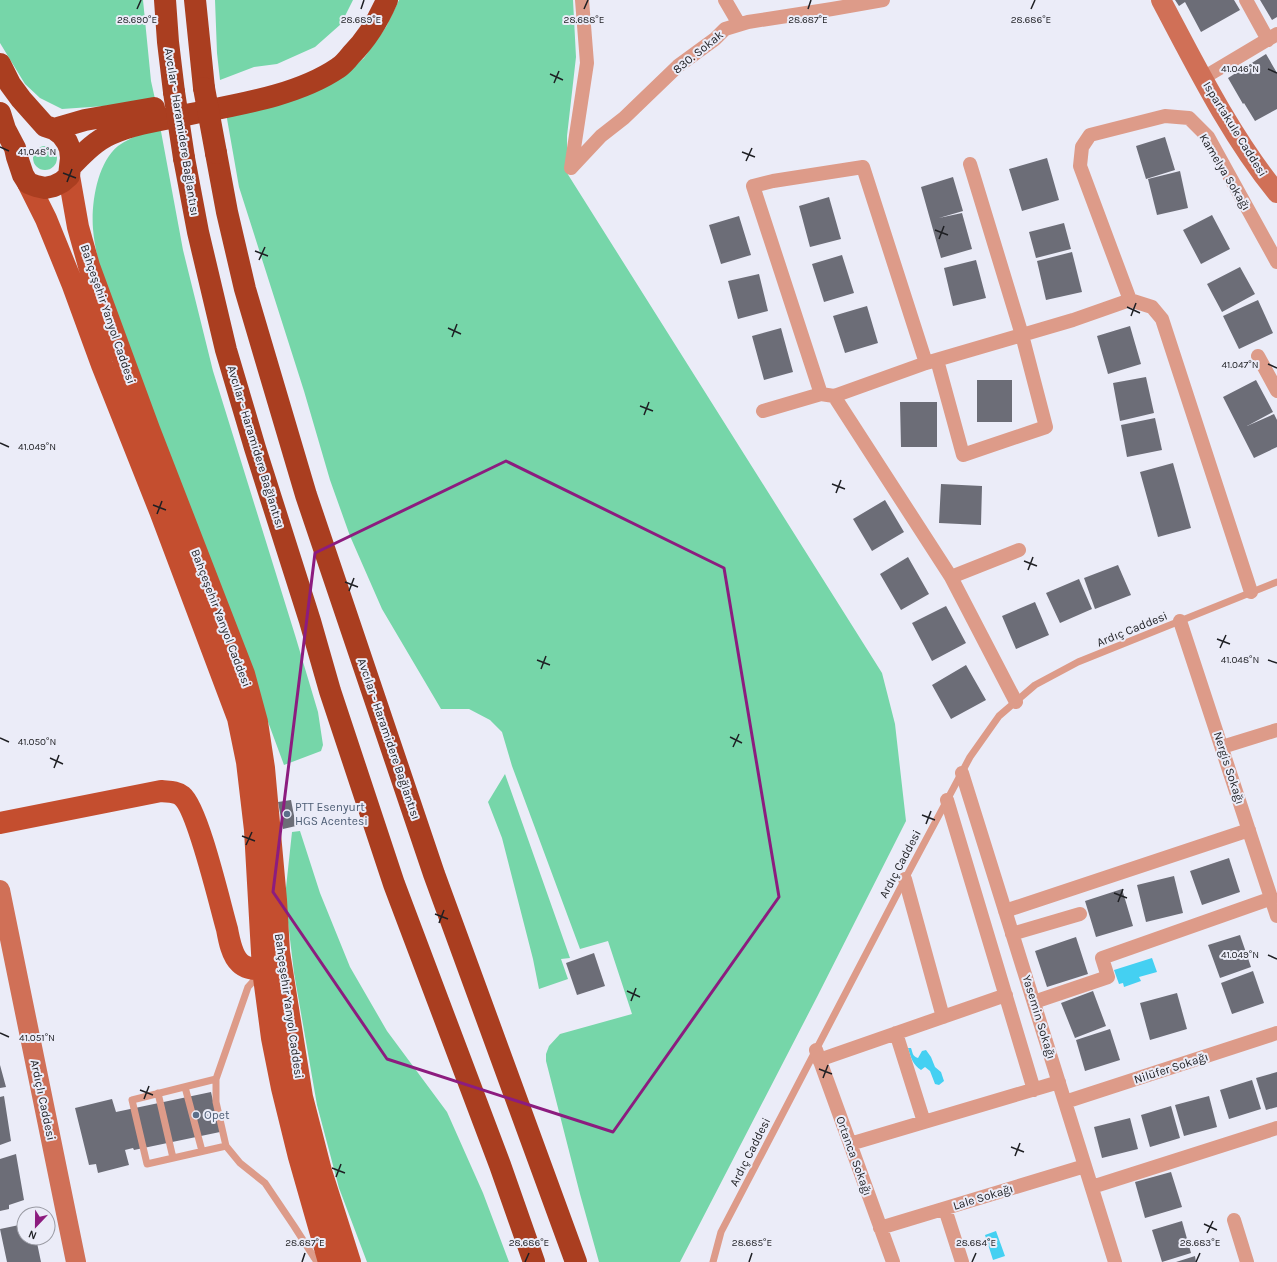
<svg xmlns="http://www.w3.org/2000/svg" width="1277" height="1262" viewBox="0 0 1277 1262" font-family="Karla,sans-serif">
	<style>
		.green { fill: #76d6a9 }
		.water { fill: #44d0f2 }
		.building { fill: #6c6d77 }
		.lines { fill: none; stroke-linecap: round; stroke-linejoin: round }
		.lane { stroke: #dd9b89; stroke-width: 7 }
		.street { stroke: #dd9b89; stroke-width: 14 }
		.secondary { stroke: #d07057; stroke-width: 20 }
		.primary { stroke: #c44e2f; stroke-width: 22 }
		.highway { stroke: #aa3e20; stroke-width: 22 }
		.highway-bridge { stroke: #aa3e20; stroke-width: 22 }
		.marked { fill: none; stroke: #8c1c7f; stroke-width: 3; stroke-linejoin: round }
		.ticks { fill: none; stroke: #1e1f23; stroke-width: 1.5 }
		.service-dot { fill: #5c6f8a; stroke: #ebecf8; stroke-width: 1.5 }
		.labels { text-anchor: middle; dominant-baseline: central; stroke-width: 4; stroke-linejoin: round; paint-order: stroke }
		.street-label { font-size: 12px; fill: #1e1f23; stroke: #ebecf8 }
		.service-label { font-size: 12px; fill: #4e5e75; stroke: #ebecf8; text-anchor: start }
		.ticks-label { font-size: 10px; text-anchor: middle; fill: #1e1f23; stroke: #ebecf8; stroke-width: 4; stroke-linejoin: round; paint-order: stroke }
	</style>
	<rect width="100%" height="100%" fill="#ebecf8"/>
	<!-- green -->
	<path class="green" d="M 0,0 L 143,0 L 151,81 L 155,99 L 105,106 L 62,109 L 40,98 L 25,84 L 0,43 Z
		M 215,0 L 353,0 L 341,24 L 315,47 L 277,64 L 254,67 L 220,80 L 217,53 Z
		M 399,0 L 573,0 L 576,57 L 567,136 L 567,173 L 882,673 L 895,724 L 906,821 L 817,997 L 680,1262 L 599,1262 L 580,1194 L 546,1061 L 546,1054 L 549,1046 L 560,1034 L 632,1014 L 608,941 L 580,949 L 512,766 L 502,732 L 490,720 L 469,709 L 441,709 L 382,609 L 350,536 L 330,480 L 304,391 L 239,187 L 226,113 L 343,76 L 364,58 L 386,27 Z
		M 160,126 L 183,250 L 213,371 L 295,635 L 318,712 L 323,745 L 321,751 L 284,765 L 99,266 C 97,254 94,242 93,229 C 91,204 97,163 118,146 C 131,137 145,132 160,126 Z
		M33 158a12 12 0 1 1 24 0a12 12 0 1 1-24 0Z
		M 505,774 L 570,958 L 561,959 L 568,979 L 539,989 L 533,959 L 502,838 L 488,802 Z
		M 300,831 L 320,893 L 350,967 L 387,1031 L 447,1112 L 483,1193 L 509,1262 L 367,1262 L 339,1188 L 317,1105 L 294,973 L 285,897 L 292,832 Z"/>
	<!-- water -->
	<path class="water" d="M 1152,958 L 1157,972 L 1139,977 L 1141,981 L 1124,987 L 1123,983 L 1119,984 L 1114,970 Z
		M 908,1048 L 911,1048 C 913,1053 912,1056 918,1058 L 922,1051 L 926,1050 L 931,1057 L 935,1067 L 941,1072 L 944,1081 L 939,1085 L 935,1084 L 930,1071 L 925,1067 L 921,1070 C 913,1065 911,1058 908,1048 Z
		M 996,1231 L 1005,1256 L 993,1260 L 985,1235 Z"/>
	<!-- building -->
	<path class="building" d="M 1175,0 L 1234,0 L 1240,10 L 1201,32 L 1185,2 L 1179,6 Z
		M 1260,0 L 1277,0 L 1277,17 L 1272,20 Z
		M 1266,54 L 1277,73 L 1277,109 L 1255,121 L 1244,103 L 1243,104 L 1228,78 Z
		M 1165,137 L 1175,170 L 1146,179 L 1136,146 Z
		M 1047,158 L 1059,200 L 1022,211 L 1009,169 Z
		M 1180,171 L 1188,208 L 1157,215 L 1148,179 Z
		M 953,177 L 963,211 L 939,218 L 962,213 L 972,249 L 941,258 L 921,187 Z
		M 829,197 L 841,239 L 810,247 L 799,206 Z
		M 1212,215 L 1230,249 L 1201,264 L 1183,230 Z
		M 739,216 L 751,255 L 721,264 L 709,225 Z
		M 1064,223 L 1071,249 L 1036,258 L 1029,232 Z
		M 1072,252 L 1082,292 L 1046,300 L 1037,261 Z
		M 842,255 L 854,293 L 824,302 L 812,264 Z
		M 976,260 L 986,298 L 953,306 L 944,268 Z
		M 1240,267 L 1255,294 L 1222,312 L 1207,284 Z
		M 759,274 L 768,311 L 738,319 L 728,281 Z
		M 1258,300 L 1273,333 L 1239,349 L 1223,316 Z
		M 867,306 L 878,343 L 845,353 L 833,316 Z
		M 1130,326 L 1141,364 L 1108,374 L 1097,336 Z
		M 781,328 L 793,372 L 764,380 L 752,336 Z
		M 1146,377 L 1154,413 L 1120,421 L 1113,383 Z
		M 977,380 L 1012,380 L 1012,422 L 977,422 Z
		M 1256,380 L 1273,412 L 1247,426 L 1274,414 L 1277,420 L 1277,447 L 1254,458 L 1223,397 Z
		M 900,402 L 937,402 L 937,447 L 901,447 Z
		M 1155,418 L 1162,450 L 1127,457 L 1121,425 Z
		M 1173,463 L 1191,528 L 1158,537 L 1140,472 Z
		M 941,484 L 982,486 L 981,525 L 939,523 Z
		M 885,500 L 904,532 L 872,551 L 853,519 Z
		M 908,557 L 929,594 L 901,610 L 880,574 Z
		M 1118,565 L 1131,595 L 1095,609 L 1084,578 Z
		M 1079,579 L 1092,609 L 1060,623 L 1046,593 Z
		M 1035,602 L 1049,635 L 1016,649 L 1002,616 Z
		M 946,606 L 966,643 L 932,661 L 912,623 Z
		M 966,665 L 986,700 L 951,719 L 932,685 Z
		M 291,800 L 296,826 L 283,829 L 278,802 Z
		M 1229,858 L 1240,892 L 1202,905 L 1190,871 Z
		M 1174,876 L 1183,913 L 1146,922 L 1137,885 Z
		M 1122,889 L 1133,926 L 1096,937 L 1085,901 Z
		M 1240,935 L 1251,967 L 1220,978 L 1208,945 Z
		M 1076,937 L 1088,974 L 1047,987 L 1035,951 Z
		M 594,953 L 605,986 L 577,995 L 566,963 Z
		M 1253,971 L 1264,1003 L 1232,1014 L 1221,983 Z
		M 1093,991 L 1106,1026 L 1075,1038 L 1061,1003 Z
		M 1177,993 L 1187,1029 L 1150,1040 L 1140,1003 Z
		M 1110,1029 L 1120,1060 L 1085,1071 L 1076,1040 Z
		M 0,1065 L 6,1087 L 0,1088 Z
		M 1277,1072 L 1277,1107 L 1266,1110 L 1256,1078 Z
		M 1252,1080 L 1261,1109 L 1229,1119 L 1220,1090 Z
		M 211,1092 L 220,1132 L 134,1150 L 133,1148 L 125,1150 L 129,1165 L 98,1173 L 96,1164 L 89,1165 L 75,1108 L 112,1099 L 116,1112 Z
		M 4,1096 L 11,1141 L 0,1145 L 0,1097 Z
		M 1209,1096 L 1217,1127 L 1184,1136 L 1175,1105 Z
		M 1171,1106 L 1180,1138 L 1150,1147 L 1141,1115 Z
		M 1130,1118 L 1138,1149 L 1102,1158 L 1094,1127 Z
		M 16,1154 L 24,1200 L 9,1205 L 9,1209 L 0,1211 L 0,1159 Z
		M 1171,1172 L 1182,1207 L 1145,1218 L 1135,1182 Z
		M 1182,1221 L 1191,1253 L 1162,1262 L 1152,1230 Z
		M 24,1224 L 24,1238 L 36,1238 L 41,1262 L 7,1262 L 0,1229 Z
		M 1195,1256 L 1196,1262 L 1176,1262 Z"/>
	<g class="lines">
		<!-- lane -->
		<path class="lane" d="M 259,975 L 248,987 L 216,1079 L 216,1102 L 226,1146 L 240,1163 L 265,1183 L 294,1226 L 317,1262
			M 216,1079 L 132,1100 L 147,1164 L 226,1146
			M 185,1087 L 202,1151
			M 158,1093 L 173,1158
			M 713,1262 L 721,1232 L 905,879 L 970,757 L 999,716 L 1035,685 L 1078,662 L 1277,582"/>
		<!-- street -->
		<path class="street" d="M 725,0 L 739,24
			M 1246,0 L 1268,40
			M 1203,78 L 1277,34
			M 571,168 L 601,136 L 624,118 L 678,66 L 715,39 L 725,29 L 748,22 L 832,9 L 883,0
			M 571,168 L 587,63 L 582,0
			M 1130,300 L 1080,166 L 1082,147 L 1090,135 L 1165,116 L 1189,118 L 1208,137 L 1277,262
			M 1258,356 L 1277,391
			M 937,360 L 963,455 L 1046,427 L 1022,335 L 970,164
			M 821,394 L 753,186 L 773,181 L 863,167 L 926,363
			M 834,396 L 951,577
			M 763,411 L 821,394 L 834,396 L 926,363 L 1073,320 L 1130,300 L 1152,307 L 1162,319 L 1251,592
			M 1180,621 L 1277,916
			M 1016,702 L 951,577 L 1019,550
			M 1222,747 L 1277,730
			M 962,773 L 1115,1262
			M 947,800 L 1034,1090
			M 905,879 L 943,1017
			M 1005,911 L 1249,830
			M 1012,934 L 1080,914
			M 1034,1002 L 1108,977 L 1102,958 L 1272,898
			M 896,1033 L 924,1122
			M 816,1050 L 893,1262
			M 819,1060 L 1006,995
			M 1065,1102 L 1277,1033
			M 850,1144 L 1059,1082
			M 1092,1187 L 1277,1128
			M 945,1209 L 962,1262
			M 1234,1220 L 1247,1262
			M 880,1228 L 1085,1166"/>
		<!-- secondary -->
		<path class="secondary" d="M 1161,0 C 1196,66 1230,135 1277,193
			M 0,890 L 76,1262"/>
		<!-- primary -->
		<path class="primary" d="M 69,176 L 78,227 L 89,266 L 149,429 L 244,674 L 257,722 L 264,768 L 276,900 L 279,952 L 302,1097 L 321,1171 L 350,1262
			M 28,183 L 46,219 L 72,283 L 102,365 L 160,511 L 238,718 L 247,762 L 255,830 L 263,970 L 272,1038 L 282,1088 L 299,1157 L 329,1262
			M 0,823 L 161,791 C 168,792 176,791 182,796 C 198,809 220,905 227,929 C 229,940 232,956 240,963 C 246,969 255,969 263,970"/>
		<!-- highway -->
		<path class="highway" d="M 165,0 L 168,42 L 174,92
			M 195,0 L 204,88
			M 0,64 L 10,84 L 21,99 L 45,126 L 54,129 L 62,135 L 67,142 L 70,149 L 71,158 L 69,176 L 62,182 L 54,186 L 45,188 L 36,186 L 28,183 L 23,175 L 17,157 L 15,148 L 5,129 L 0,113
			M 54,129 L 85,120 L 154,108
			M 216,153 L 227,212 L 245,289 L 306,495 L 434,874 L 576,1262
			M 184,158 L 198,232 L 226,350 L 255,448 L 310,621 L 330,691 L 394,884 L 500,1165 L 534,1262
			M 71,166 C 83,154 95,141 111,134 C 131,125 154,121 176,117 C 227,106 294,98 338,68 C 343,65 347,60 351,55 C 367,39 378,21 387,0"/>
		<!-- highway-bridge -->
		<path class="highway-bridge" d="M 204,88 L 216,153
			M 174,92 L 184,158"/>
	</g>
	<!-- marked area -->
	<path class="marked" d="M 506,461 L 724,568 L 779,897 L 613,1132 L 387,1059 L 273,892 L 315,553 Z"/>
	<!-- ticks -->
	<path class="ticks" d="M 137,9 L 141,0M 361,9 L 364,0M 584,9 L 588,0M 808,9 L 811,0M 1031,9 L 1035,0M 1268,69 L 1277,73M 550,74 L 563,80M 554,83 L 559,71M 0,147 L 9,151M 742,152 L 755,157M 746,161 L 752,148M 63,173 L 76,178M 67,182 L 72,169M 935,230 L 948,235M 939,239 L 944,226M 255,251 L 268,256M 259,260 L 265,247M 1127,307 L 1140,313M 1131,316 L 1136,303M 448,328 L 461,334M 452,337 L 457,324M 1268,364 L 1277,368M 640,406 L 653,411M 644,415 L 649,402M 0,443 L 9,447M 832,484 L 845,489M 836,493 L 841,480M 153,505 L 166,510M 157,514 L 162,501M 1024,561 L 1037,566M 1028,570 L 1033,557M 345,582 L 358,587M 349,591 L 354,578M 1217,639 L 1230,644M 1220,648 L 1226,635M 537,660 L 550,665M 1268,660 L 1277,663M 541,669 L 546,656M 730,737 L 742,743M 0,738 L 9,742M 733,747 L 739,734M 50,758 L 63,764M 54,768 L 59,755M 922,815 L 935,820M 926,824 L 931,811M 242,836 L 255,841M 246,845 L 252,832M 1114,893 L 1127,898M 1118,902 L 1123,889M 435,914 L 448,919M 439,923 L 444,910M 1268,955 L 1277,959M 627,991 L 640,997M 631,1001 L 636,988M 0,1033 L 9,1037M 819,1069 L 832,1074M 823,1078 L 828,1065M 140,1090 L 153,1095M 144,1099 L 149,1086M 1011,1147 L 1024,1152M 1015,1156 L 1020,1143M 332,1168 L 345,1173M 336,1177 L 341,1164M 1204,1224 L 1217,1230M 1207,1233 L 1213,1221M 302,1262 L 305,1253M 525,1262 L 529,1253M 749,1262 L 752,1253M 972,1262 L 976,1253M 1196,1262 L 1200,1253"/>
	<!-- markers -->
	<g class="service-dot">
		<circle cx="287" cy="814" r="4"/>
		<circle cx="196" cy="1115" r="4"/>
	</g>
	<g class="labels">
		<!-- street labels -->
		<g class="street-label">
			<text transform="translate(698 52) rotate(-39)">830. Sokak</text>
			<text transform="translate(1235 129) rotate(58)">Ispartakule Caddesi</text>
			<text transform="translate(182 132) rotate(81)">Avcılar - Haramidere Bağlantısı</text>
			<text transform="translate(1225 172) rotate(59)">Kamelya Sokağı</text>
			<text transform="translate(108 314) rotate(71)">Bahçeşehir Yanyol Caddesi</text>
			<text transform="translate(256 447) rotate(73)">Avcılar - Haramidere Bağlantısı</text>
			<text transform="translate(221 618) rotate(69)">Bahçeşehir Yanyol Caddesi</text>
			<text transform="translate(1132 629) rotate(-22)">Ardıç Caddesi</text>
			<text transform="translate(389 739) rotate(71)">Avcılar - Haramidere Bağlantısı</text>
			<text transform="translate(1229 768) rotate(72)">Nergis Sokağı</text>
			<text transform="translate(900 864) rotate(-62)">Ardıç Caddesi</text>
			<text transform="translate(289 1006) rotate(82)">Bahçeşehir Yanyol Caddesi</text>
			<text transform="translate(1039 1017) rotate(73)">Yasemin Sokağı</text>
			<text transform="translate(1171 1068) rotate(-18)">Nilüfer Sokağı</text>
			<text transform="translate(43 1100) rotate(78)">Ardıçlı Caddesi</text>
			<text transform="translate(750 1152) rotate(-63)">Ardıç Caddesi</text>
			<text transform="translate(854 1156) rotate(70)">Ortanca Sokağı</text>
			<text transform="translate(983 1197) rotate(-17)">Lale Sokağı</text>
		</g>
		<!-- service labels -->
		<g class="service-label">
			<text x="295" y="807">PTT Esenyurt<tspan x="295" dy="14">HGS Acentesi</tspan></text>
			<text x="204" y="1115">Opet</text>
		</g>
	</g>
	<g class="ticks-label">
		<text x="137" y="23">28.690°E</text>
		<text x="361" y="23">28.689°E</text>
		<text x="584" y="23">28.688°E</text>
		<text x="808" y="23">28.687°E</text>
		<text x="1031" y="23">28.686°E</text>
		<text x="1240" y="72">41.046°N</text>
		<text x="37" y="155">41.048°N</text>
		<text x="1240" y="368">41.047°N</text>
		<text x="37" y="450">41.049°N</text>
		<text x="1240" y="663">41.048°N</text>
		<text x="37" y="745">41.050°N</text>
		<text x="1240" y="958">41.049°N</text>
		<text x="37" y="1041">41.051°N</text>
		<text x="305" y="1246">28.687°E</text>
		<text x="529" y="1246">28.686°E</text>
		<text x="752" y="1246">28.685°E</text>
		<text x="976" y="1246">28.684°E</text>
		<text x="1200" y="1246">28.683°E</text>
	</g>
	<!-- north arrow -->
	<g transform="translate(36 1226) rotate(202)"><circle r="19" fill="#ebecf8" stroke="#999aa3"/>
	<path d="M0-3L7 15L0 10L-7 15Z" fill="#8c1c7f"/>
	<text y="-6" font-size="11" font-weight="bold" text-anchor="middle" fill="#1e1f23">N</text>
	</g>
</svg>
